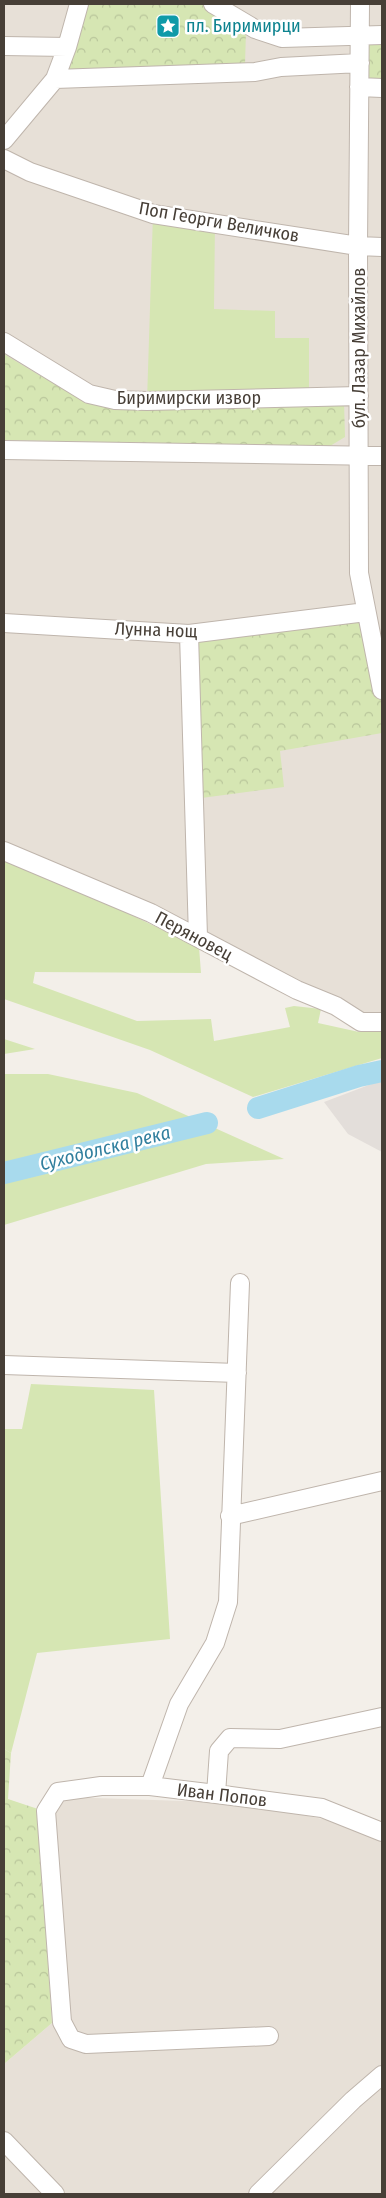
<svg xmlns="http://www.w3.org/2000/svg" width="386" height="2198" viewBox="0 0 386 2198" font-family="'Fira Sans Condensed',sans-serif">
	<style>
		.residential { fill: #e7e0d7 }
		.industrial { fill: #e3deda }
		.grass { fill: #d6e6b3 }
		.park { fill: url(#park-crowns) }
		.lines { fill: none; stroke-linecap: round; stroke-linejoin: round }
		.river { stroke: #a8daed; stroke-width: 22 }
		.minor-casing { stroke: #bfb5ac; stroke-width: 20 }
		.minor { stroke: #fff; stroke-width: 18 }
		.labels { text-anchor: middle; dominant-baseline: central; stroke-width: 5; stroke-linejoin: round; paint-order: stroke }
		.culture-label { font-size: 18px; fill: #0d838f; stroke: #fff; text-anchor: start }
		.street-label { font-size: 18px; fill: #473f37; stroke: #fff }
		.water-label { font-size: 19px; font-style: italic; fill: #317f9e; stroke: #fff }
	</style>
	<defs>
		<pattern id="park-crowns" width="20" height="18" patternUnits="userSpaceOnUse" patternTransform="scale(1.25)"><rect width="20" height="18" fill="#d6e6b3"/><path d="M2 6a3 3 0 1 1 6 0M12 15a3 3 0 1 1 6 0" fill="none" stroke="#b9c69b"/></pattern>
	</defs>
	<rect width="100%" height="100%" fill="#f3efe9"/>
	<!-- residential -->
	<path class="residential" d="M 4,4 L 382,4 L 382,1022 L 361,1022 L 4,851 Z
		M 65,1797 L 244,1803 L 342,1823 L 382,1839 L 382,2194 L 4,2194 L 4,2064 L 52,2023 L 38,1809 Z"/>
	<!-- industrial -->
	<path class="industrial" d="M 382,1080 L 382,1152 L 348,1134 L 324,1102 Z"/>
	<!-- grass -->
	<path class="grass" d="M 153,214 L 215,224 L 214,309 L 275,311 L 275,338 L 309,338 L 309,397 L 147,401 Z
		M 4,859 L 76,889 L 199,947 L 201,973 L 35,972 L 33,983 L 137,1021 L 211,1019 L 214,1041 L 290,1027 L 285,1008 L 294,1006 L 321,1009 L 318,1023 L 359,1032 L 382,1031 L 382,1058 L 253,1097 L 150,1050 L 4,999 Z
		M 4,1039 L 35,1049 L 4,1054 Z
		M 4,1074 L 48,1074 L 137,1093 L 284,1159 L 206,1164 L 4,1225 Z
		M 31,1384 L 154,1390 L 170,1639 L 37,1653 L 11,1753 L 4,1749 L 4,1429 L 22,1429 Z"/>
	<!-- park -->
	<path class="park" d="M 85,4 L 204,4 L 246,31 L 245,65 L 64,71 Z
		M 360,35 L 382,35 L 382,88 L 359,87 Z
		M 4,354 L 44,378 L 87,400 L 344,401 L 345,437 L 330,446 L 4,440 Z
		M 366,612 L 382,690 L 382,733 L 280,751 L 284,787 L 194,799 L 189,634 Z
		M 4,1749 L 11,1753 L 8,1799 L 38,1809 L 52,2023 L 4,2064 Z"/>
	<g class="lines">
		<!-- river -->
		<path class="river" d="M 258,1108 L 359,1076 L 382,1071
			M 4,1173 L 207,1123"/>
		<!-- minor casing -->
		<g class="minor-casing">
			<path id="minor" d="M 213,4 L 255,29 L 282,38 L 382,35
				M 360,4 L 358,246 L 359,573 L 382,690
				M 4,46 L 67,47
				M 55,79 L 255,72 L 281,67 L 360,63
				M 359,87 L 382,88
				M 4,140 L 55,79 L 67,47 L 79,4
				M 4,159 L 30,172 L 153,214 L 358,246 L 382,247
				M 4,342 L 89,394 L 115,400 L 147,401 L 359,396
				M 4,450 L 382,456
				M 4,623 L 189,634 L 366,612
				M 189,634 L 198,937
				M 4,851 L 151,913 L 297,990 L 336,1006 L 361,1022 L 382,1022
				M 4,1365 L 237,1373
				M 230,1516 L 382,1481
				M 150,1786 L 179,1704 L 215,1643 L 228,1602 L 240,1283
				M 216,1794 L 219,1751 L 230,1738 L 280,1739 L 382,1717
				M 269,2036 L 86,2044 L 71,2039 L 62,2022 L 46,1811 L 58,1792 L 101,1786 L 150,1786 L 216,1794 L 322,1808 L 382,1832
				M 4,2141 L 55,2194
				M 258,2194 L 353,2100 L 382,2075"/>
		</g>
		<!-- minor -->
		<use href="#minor" class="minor"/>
	</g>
	<!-- icons -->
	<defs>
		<g id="sight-square" transform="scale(1.25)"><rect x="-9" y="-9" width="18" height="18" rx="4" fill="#0f9aa8" stroke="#fff"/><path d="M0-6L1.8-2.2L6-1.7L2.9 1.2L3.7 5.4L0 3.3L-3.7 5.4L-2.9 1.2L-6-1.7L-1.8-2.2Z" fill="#fff"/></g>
	</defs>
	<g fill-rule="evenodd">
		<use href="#sight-square" x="168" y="26"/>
	</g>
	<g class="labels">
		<!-- culture labels -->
		<g class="culture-label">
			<text x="186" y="26">пл. Биримирци</text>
		</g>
		<!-- street labels -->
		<g class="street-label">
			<text transform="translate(219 222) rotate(10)">Поп Георги Величков</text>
			<text transform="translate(359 348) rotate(-90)">бул. Лазар Михайлов</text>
			<text x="189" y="398">Биримирски извор</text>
			<text transform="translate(156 630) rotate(2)">Лунна нощ</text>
			<text transform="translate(194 936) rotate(28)">Перяновец</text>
			<text transform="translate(222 1795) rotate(7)">Иван Попов</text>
		</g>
		<!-- water labels -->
		<g class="water-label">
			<text transform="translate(105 1148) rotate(-14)">Суходолска река</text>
		</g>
	</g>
	<!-- border -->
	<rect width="386" height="2198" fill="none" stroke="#473f37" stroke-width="10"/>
</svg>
